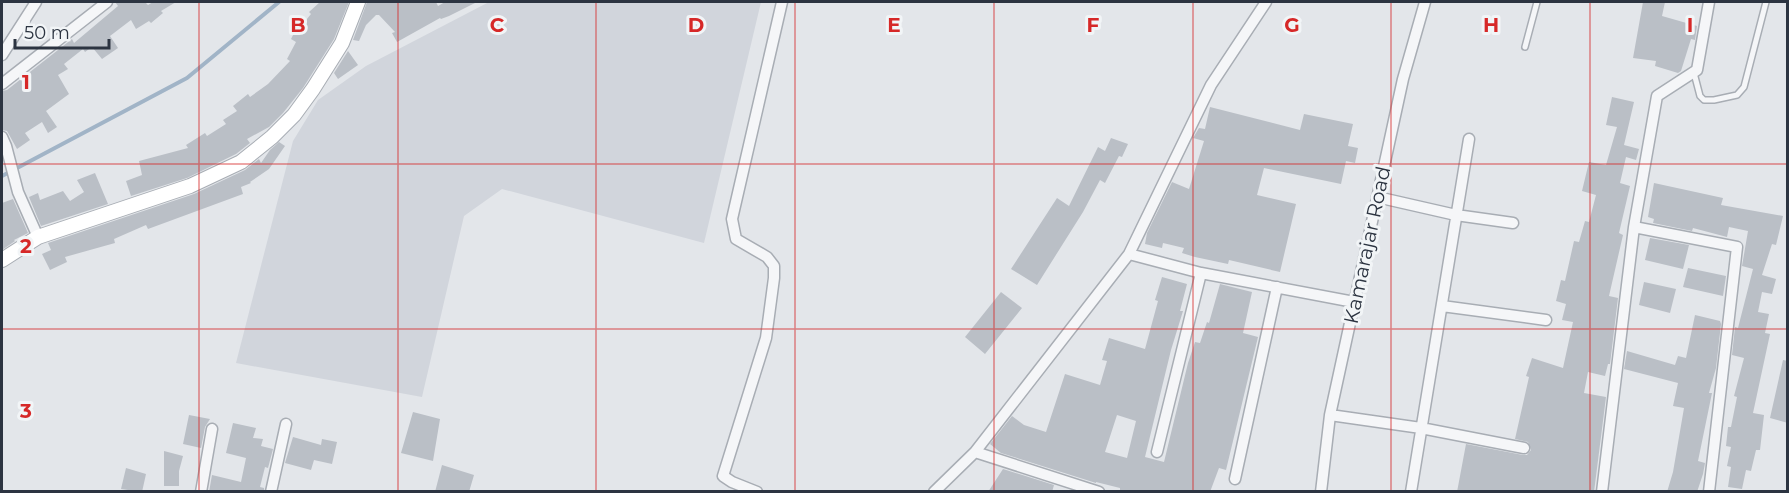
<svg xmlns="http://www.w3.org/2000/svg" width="1789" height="493" viewBox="0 0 1789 493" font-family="Montserrat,sans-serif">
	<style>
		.built { fill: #d1d5dc }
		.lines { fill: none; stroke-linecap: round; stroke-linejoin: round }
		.stream { stroke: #a1b4c7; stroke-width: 4 }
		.building { fill: #babfc6; fill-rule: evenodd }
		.lane-casing { stroke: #a8adb4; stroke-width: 8 }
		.street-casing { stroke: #a8adb4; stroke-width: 13 }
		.secondary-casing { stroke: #a8adb4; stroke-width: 16 }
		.lane { stroke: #f5f6f8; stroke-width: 5 }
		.street { stroke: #f5f6f8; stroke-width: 10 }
		.secondary { stroke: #fff; stroke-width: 14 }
		.grid { fill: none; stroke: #d62828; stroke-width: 1.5; stroke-opacity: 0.55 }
		.labels { text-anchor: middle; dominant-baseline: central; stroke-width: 6; stroke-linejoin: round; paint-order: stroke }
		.street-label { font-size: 20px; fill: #2c3441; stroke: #f2f5f7 }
		.grid-label { font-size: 20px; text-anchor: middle; font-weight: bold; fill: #d62828; stroke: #f2f5f7; stroke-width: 6; stroke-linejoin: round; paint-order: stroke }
	</style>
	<rect width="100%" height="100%" fill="#e3e6ea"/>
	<!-- built -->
	<path class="built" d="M 489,2 L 761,2 L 704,243 L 502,189 L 464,216 L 422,397 L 236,363 L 293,141 L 318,100 L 366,66 Z"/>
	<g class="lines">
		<!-- stream -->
		<path class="stream" d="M 2,176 L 187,78 L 279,2"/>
	</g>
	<!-- building -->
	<path class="building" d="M 115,2 L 145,2 L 148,5 L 153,2 L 176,2 L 161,11 L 163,13 L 151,23 L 149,21 L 136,29 L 131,20 L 110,36 L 118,48 L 102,59 L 92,47 L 85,52 L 83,49 L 64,64 L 68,69 L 58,75 L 69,94 L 46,111 L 57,127 L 48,133 L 42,122 L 25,133 L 30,140 L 17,149 L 7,131 L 2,130 L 2,91 L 7,90 L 72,39 L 74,43 L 118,6 Z
		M 320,2 L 349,2 L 334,39 L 303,88 L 283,113 L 269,127 L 247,139 L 250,143 L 236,154 L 187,178 L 131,196 L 126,181 L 142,175 L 139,161 L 188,148 L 186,145 L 205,133 L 207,136 L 226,124 L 223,120 L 237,111 L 233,106 L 248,94 L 250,97 L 268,84 L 290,61 L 287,59 L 296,42 L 291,39 L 296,29 L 298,30 L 311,14 L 309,12 Z
		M 367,2 L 436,2 L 438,6 L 445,2 L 477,2 L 449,16 L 441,19 L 440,18 L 397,42 L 392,33 L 395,32 L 379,15 L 376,15 L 366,25 L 359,41 L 353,40 Z
		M 1643,2 L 1665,2 L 1662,16 L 1697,26 L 1695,40 L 1691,39 L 1681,71 L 1678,73 L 1655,66 L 1656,61 L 1633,58 Z
		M 348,51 L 358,65 L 338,79 L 334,73 Z
		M 1612,97 L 1634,102 L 1624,145 L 1639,149 L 1636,160 L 1626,157 L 1620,183 L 1630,186 L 1619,233 L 1623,235 L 1609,296 L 1618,298 L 1610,364 L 1608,364 L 1605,376 L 1588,372 L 1584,393 L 1606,397 L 1594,492 L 1457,492 L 1466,444 L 1523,455 L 1527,455 L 1531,450 L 1528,442 L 1515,439 L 1529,377 L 1526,376 L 1532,358 L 1563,368 L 1573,322 L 1562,320 L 1566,304 L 1556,301 L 1561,280 L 1565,281 L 1574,241 L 1579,242 L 1585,221 L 1589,222 L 1596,195 L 1582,191 L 1589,162 L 1606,165 L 1617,127 L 1606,125 Z
		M 1210,107 L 1300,130 L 1304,114 L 1353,124 L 1348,146 L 1358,148 L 1355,163 L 1346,161 L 1341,184 L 1264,168 L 1257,195 L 1296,204 L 1280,272 L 1229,260 L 1228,264 L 1195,257 L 1182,253 L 1184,248 L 1163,243 L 1162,248 L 1145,244 L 1147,233 L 1172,182 L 1189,189 L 1204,141 L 1193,138 L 1199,128 L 1205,129 Z
		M 1111,138 L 1128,144 L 1122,157 L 1119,156 L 1105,183 L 1100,180 L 1083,212 L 1037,285 L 1011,269 L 1057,198 L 1069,206 L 1098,147 L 1105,151 Z
		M 279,142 L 285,146 L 269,169 L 250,182 L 251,183 L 241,187 L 243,194 L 148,229 L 146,225 L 114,239 L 115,243 L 65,257 L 67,262 L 50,270 L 42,254 L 51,250 L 48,243 L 194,194 L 245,170 L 259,159 L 261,163 L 270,150 Z
		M 95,173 L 108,204 L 41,226 L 29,197 L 38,193 L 40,200 L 63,191 L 70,201 L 84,192 L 77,180 Z
		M 1654,183 L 1723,198 L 1721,205 L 1783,216 L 1776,245 L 1772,244 L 1762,275 L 1776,279 L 1772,294 L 1762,292 L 1758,312 L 1769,314 L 1765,333 L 1770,334 L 1753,413 L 1764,415 L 1760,450 L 1756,450 L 1751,471 L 1746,470 L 1742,489 L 1728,487 L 1731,467 L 1727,466 L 1731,447 L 1726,446 L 1728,427 L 1731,427 L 1737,397 L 1734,396 L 1744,358 L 1732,355 L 1735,327 L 1738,328 L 1753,269 L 1742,266 L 1748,231 L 1729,227 L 1727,237 L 1693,228 L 1692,231 L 1653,223 L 1654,219 L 1648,217 Z
		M 13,199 L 28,233 L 14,240 L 15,241 L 2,250 L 2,203 Z
		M 1650,238 L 1689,245 L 1683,269 L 1645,260 Z
		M 1688,268 L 1726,276 L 1723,296 L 1683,287 Z
		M 1162,277 L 1187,284 L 1180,311 L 1183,311 L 1171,350 L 1145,457 L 1164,462 L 1188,363 L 1195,342 L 1200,343 L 1207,322 L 1209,323 L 1220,284 L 1252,292 L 1243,333 L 1258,337 L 1226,470 L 1219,468 L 1210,492 L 1120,492 L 1120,488 L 1096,482 L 1096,483 L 1001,453 L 990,444 L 1012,416 L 1024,425 L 1046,432 L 1065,374 L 1100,385 L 1107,361 L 1102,360 L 1109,338 L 1145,349 L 1158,301 L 1155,300 ZM 1117,415 L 1136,421 L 1127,458 L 1105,452 Z
		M 1644,282 L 1676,289 L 1670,313 L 1639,305 Z
		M 1001,292 L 1022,308 L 985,354 L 965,337 Z
		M 1695,315 L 1720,321 L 1721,324 L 1716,368 L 1709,393 L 1712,393 L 1698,461 L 1705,463 L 1703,474 L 1697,492 L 1667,492 L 1673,472 L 1684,408 L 1673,406 L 1678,383 L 1624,369 L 1627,351 L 1675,365 L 1678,356 L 1686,358 Z
		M 1783,360 L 1788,361 L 1788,423 L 1770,418 Z
		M 413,412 L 440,419 L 433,461 L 401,453 Z
		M 189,415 L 210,419 L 205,427 L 201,448 L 183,444 Z
		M 233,423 L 256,428 L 253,438 L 263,439 L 261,446 L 273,449 L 268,468 L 265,467 L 260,487 L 264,488 L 264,492 L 209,492 L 212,475 L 241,482 L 246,458 L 226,453 Z
		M 293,437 L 321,445 L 322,439 L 337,442 L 332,464 L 314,460 L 311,470 L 285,463 Z
		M 164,451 L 183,456 L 179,471 L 179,486 L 164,486 Z
		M 442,465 L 474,475 L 469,492 L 435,492 Z
		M 126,468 L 146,474 L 142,492 L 121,489 Z
		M 1003,469 L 1054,485 L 1052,492 L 988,492 Z"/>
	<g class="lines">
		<!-- lane casing -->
		<g class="lane-casing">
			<path id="lane" d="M 1525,47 L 1537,2
				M 1694,73 L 1700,96 L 1704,100 L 1714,100 L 1737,95 L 1744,87 L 1766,2"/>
		</g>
		<!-- street casing -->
		<g class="street-casing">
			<path id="street" d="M 2,55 L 36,2
				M 2,84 L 107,2
				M 2,137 L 6,146 L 18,192 L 38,237
				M 1377,197 L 1456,215 L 1513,223
				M 1129,254 L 1201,273 L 1354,302
				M 1442,306 L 1546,320
				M 1330,415 L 1421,428 L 1524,448
				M 975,452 L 1099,492
				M 1157,452 L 1201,273
				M 1235,479 L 1277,287
				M 201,492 L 212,429
				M 271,492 L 286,424
				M 757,492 L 732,482 L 723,476 L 766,338 L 774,278 L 774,266 L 767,257 L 736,239 L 732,219 L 782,2
				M 934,492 L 975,452 L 1129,254 L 1211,85 L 1266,2
				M 1321,492 L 1330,415 L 1403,79 L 1425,2
				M 1411,492 L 1469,139
				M 1602,492 L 1634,227
				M 1709,492 L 1737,247 L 1634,227 L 1657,96 L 1697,70 L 1709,2"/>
		</g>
		<!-- secondary casing -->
		<g class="secondary-casing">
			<path id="secondary" d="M 2,260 L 38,237 L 190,186 L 241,162 L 272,137 L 294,115 L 313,89 L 342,43 L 358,2"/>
		</g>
		<!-- lane -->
		<use href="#lane" class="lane"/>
		<!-- street -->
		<use href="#street" class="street"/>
		<!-- secondary -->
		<use href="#secondary" class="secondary"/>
	</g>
	<!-- grid -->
	<path class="grid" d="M 199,2 L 199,492M 398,2 L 398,492M 596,2 L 596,492M 795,2 L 795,492M 994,2 L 994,492M 1193,2 L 1193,492M 1391,2 L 1391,492M 1590,2 L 1590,492M 2,164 L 1788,164M 2,329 L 1788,329"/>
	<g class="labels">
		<!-- street labels -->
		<g class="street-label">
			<text transform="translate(1367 245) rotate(-78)">Kamarajar Road</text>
		</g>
	</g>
	<g class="grid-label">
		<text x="298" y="32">B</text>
		<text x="497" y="32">C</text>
		<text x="696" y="32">D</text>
		<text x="894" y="32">E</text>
		<text x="1093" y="32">F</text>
		<text x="1292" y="32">G</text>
		<text x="1491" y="32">H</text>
		<text x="1690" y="32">I</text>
		<text x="26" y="89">1</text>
		<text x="26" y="253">2</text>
		<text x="26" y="418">3</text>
	</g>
	<!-- border -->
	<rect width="1789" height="493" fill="none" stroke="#2c3441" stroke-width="6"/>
	<!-- scale -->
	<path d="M15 39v9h94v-9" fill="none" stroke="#2c3441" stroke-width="3"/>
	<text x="24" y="39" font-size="18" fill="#2c3441" stroke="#f2f5f7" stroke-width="4.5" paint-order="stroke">50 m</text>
</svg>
